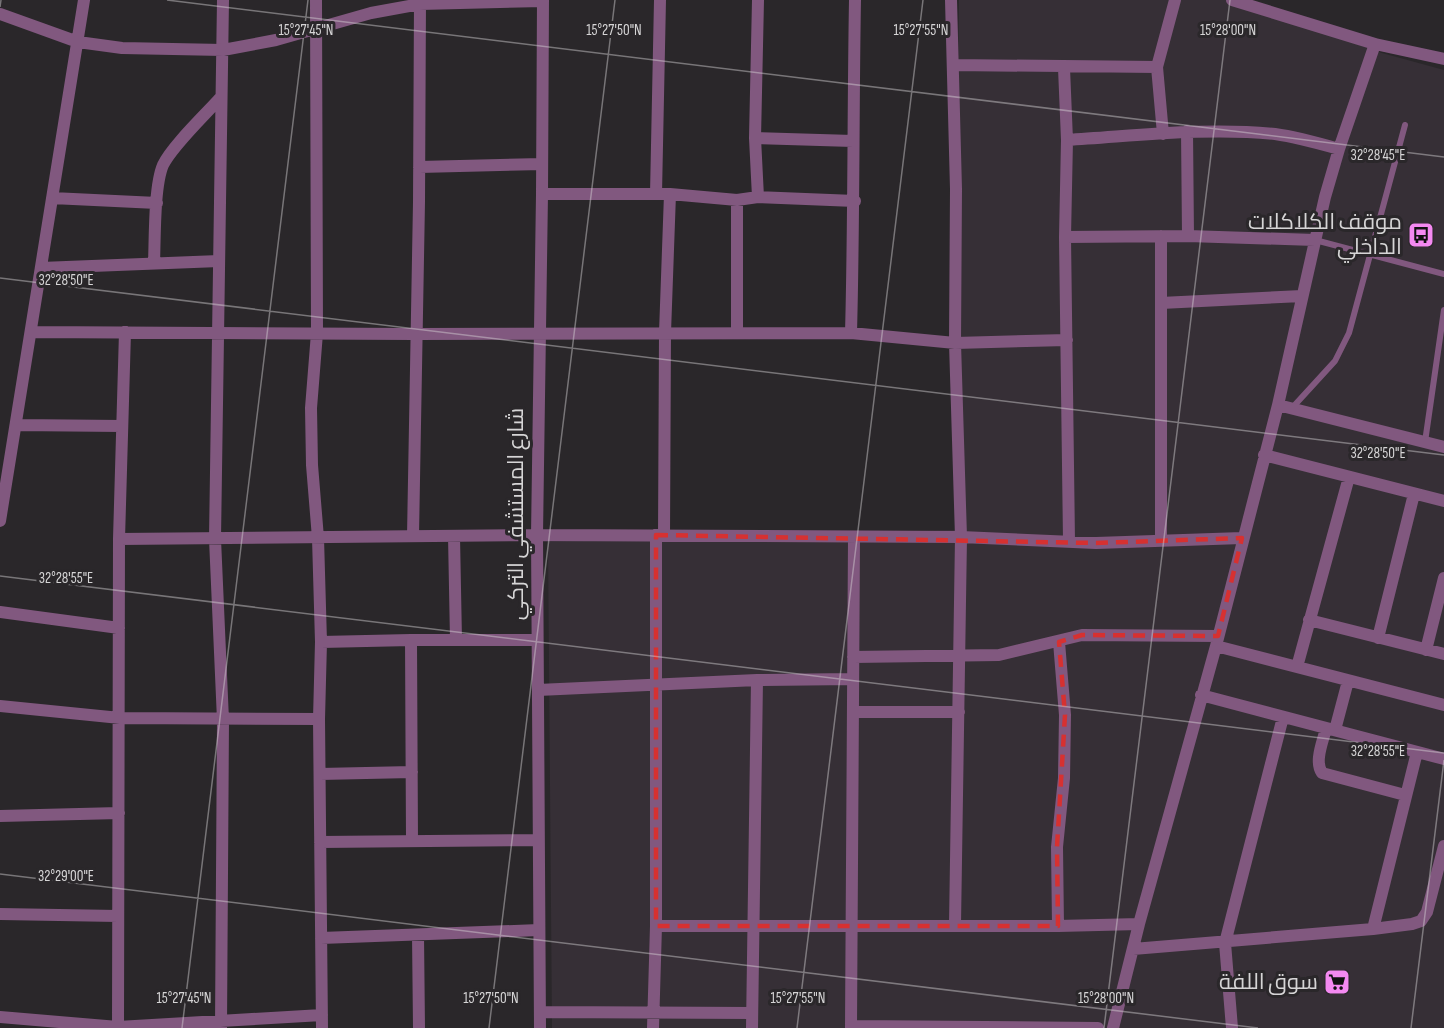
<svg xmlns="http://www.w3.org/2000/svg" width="1444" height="1028" viewBox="0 0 1444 1028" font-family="'Sofia Sans Condensed',Cairo,sans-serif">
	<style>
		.built { fill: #362f36 }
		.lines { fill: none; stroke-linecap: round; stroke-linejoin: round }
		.service { stroke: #81587f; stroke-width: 6 }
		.minor { stroke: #81587f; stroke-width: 12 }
		.marked { fill: none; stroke: #d63131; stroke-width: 4.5; stroke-dasharray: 12 8; stroke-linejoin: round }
		.ticks { fill: none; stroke: #d6d5d6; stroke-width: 1.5; stroke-opacity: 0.45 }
		.labels { text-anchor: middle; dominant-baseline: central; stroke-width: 6; stroke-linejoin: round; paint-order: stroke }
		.poi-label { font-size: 22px; fill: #d6d5d6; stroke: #2a272a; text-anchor: end }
		.street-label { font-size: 22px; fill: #d6d5d6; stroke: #2a272a }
		.ticks-label { font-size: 15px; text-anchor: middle; fill: #d6d5d6; stroke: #2a272a; stroke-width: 6; stroke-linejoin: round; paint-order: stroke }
	</style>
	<rect width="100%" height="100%" fill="#2a272a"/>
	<!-- built -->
	<path class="built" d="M 959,0 L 1231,0 L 1382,53 L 1444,70 L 1444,1028 L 552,1028 L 548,542 L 957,530 L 955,278 Z"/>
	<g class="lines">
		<!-- service -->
		<path class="service" d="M 1315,240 L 1444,274
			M 1292,408 L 1335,361 L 1349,333 L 1405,125
			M 1425,442 L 1444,310"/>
		<!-- minor -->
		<path class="minor" d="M 316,0 L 317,333 L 311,408 L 312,465 L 318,538 L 321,642 L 319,719 L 322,1028
			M 758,0 L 755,138 L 758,197
			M 951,0 L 956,189 L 955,343 L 961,537 L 955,925
			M 1232,0 L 1375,44 L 1444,59
			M 0,14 L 78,42 L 122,48 L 223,50 L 276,40 L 371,13 L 420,4 L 543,1
			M 953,65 L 1157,67
			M 1064,68 L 1067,140 L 1065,237 L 1069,541
			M 1187,131 L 1188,236
			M 1163,134 L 1157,67 L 1175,0
			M 755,138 L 853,141
			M 1067,140 C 1136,136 1206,127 1275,134 C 1297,137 1318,143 1339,149
			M 419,167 L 542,164
			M 542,194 L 670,194 L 737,200 L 758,197 L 855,201
			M 656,194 L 660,0
			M 52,198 L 157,203
			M 737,200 L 737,333
			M 1065,237 L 1188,236 L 1315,240
			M 154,263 C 155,239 154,186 163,165 C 172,146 206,114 221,97
			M 41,268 L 219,261
			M 1161,303 L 1302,296
			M 31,332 L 415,334 L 851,333 L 955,343 L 1067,340
			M 851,333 C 854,222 853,111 855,0
			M 1278,405 L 1444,447
			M 16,425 L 122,426
			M 1264,455 L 1444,501
			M 0,521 L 84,0
			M 413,536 L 419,202 L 420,0
			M 454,536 L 456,640
			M 664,536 L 665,333 L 670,194
			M 119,539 L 537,535 L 961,537 L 1096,543 L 1242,538
			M 1161,539 L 1161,236
			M 0,612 L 119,628
			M 1309,620 L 1444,654
			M 1378,638 L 1414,494
			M 411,640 L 537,640
			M 321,642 L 411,640 L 412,840
			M 1216,646 L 1444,705
			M 1426,650 L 1444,578
			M 853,657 L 999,655 L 1082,635 L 1218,636
			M 1297,667 L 1349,477
			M 538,690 L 757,680 L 853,679
			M 1201,695 L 1444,759
			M 0,706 L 120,718 L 319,719
			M 854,712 L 959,712
			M 1326,728 C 1323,742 1314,761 1322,773 L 1405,795
			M 1335,730 L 1348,681
			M 320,774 L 412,772
			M 0,816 L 119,813
			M 320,842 L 538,840
			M 0,914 L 118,916
			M 656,926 L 1058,926 L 1139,924
			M 1058,926 L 1057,847 L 1064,778 L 1065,715 L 1059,642
			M 1373,929 L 1417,752
			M 418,935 L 419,1028
			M 321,938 L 539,930
			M 1133,949 L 1373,929 L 1412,924 L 1421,921 L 1427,912 L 1444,846
			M 540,1012 L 752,1013
			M 0,1017 L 118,1027 L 322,1015
			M 851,1026 L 1098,1028
			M 118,1028 L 119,539 L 125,332
			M 221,1028 L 223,720 L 215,539 L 223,0
			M 540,1028 L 537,535 L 542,194 L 543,0
			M 653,1028 L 656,926 L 656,535
			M 752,1028 L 757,680
			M 851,1028 L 854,538
			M 1113,1028 L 1139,924 L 1216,646 L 1278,405 L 1325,197 L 1339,149 L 1375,44
			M 1232,1028 L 1225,943 L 1283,717"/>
	</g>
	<!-- marked area -->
	<path class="marked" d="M 656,535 L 1096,543 L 1242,538 L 1218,636 L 1082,635 L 1059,642 L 1065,715 L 1057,847 L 1058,926 L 656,926 Z"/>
	<!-- ticks -->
	<path class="ticks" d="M 167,0 L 1444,157M 0,7 L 1,0M 0,278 L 1444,455M 0,576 L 1444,753M 0,874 L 1258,1028M 182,1028 L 308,0M 489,1028 L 615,0M 797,1028 L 923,0M 1104,1028 L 1230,0M 1411,1028 L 1444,760"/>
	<!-- icons -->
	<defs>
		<g id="bus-square" transform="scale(1.35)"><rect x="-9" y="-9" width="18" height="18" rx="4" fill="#f489f1" stroke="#2a272a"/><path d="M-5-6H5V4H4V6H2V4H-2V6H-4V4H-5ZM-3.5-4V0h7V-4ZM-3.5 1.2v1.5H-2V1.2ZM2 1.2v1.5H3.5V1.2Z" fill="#111"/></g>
		<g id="supermarket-square" transform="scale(1.35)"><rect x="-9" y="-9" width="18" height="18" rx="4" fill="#f489f1" stroke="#2a272a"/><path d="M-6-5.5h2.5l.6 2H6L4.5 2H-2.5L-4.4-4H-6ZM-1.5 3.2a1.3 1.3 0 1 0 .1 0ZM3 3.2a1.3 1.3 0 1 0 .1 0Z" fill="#111"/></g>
	</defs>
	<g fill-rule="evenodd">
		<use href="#bus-square" x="1421" y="235"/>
		<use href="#supermarket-square" x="1337" y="982"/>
	</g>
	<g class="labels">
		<!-- poi labels -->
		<g class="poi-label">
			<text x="1402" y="222">موقف الكلاكلات<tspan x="1402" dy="25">الداخلي</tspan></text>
			<text x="1318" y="982">سوق اللفة</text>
		</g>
		<!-- street labels -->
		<g class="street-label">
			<text transform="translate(516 514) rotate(-90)">شارع المستشفي التركي</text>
		</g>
	</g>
	<g class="ticks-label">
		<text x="306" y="35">15°27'45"N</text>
		<text x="614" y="35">15°27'50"N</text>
		<text x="921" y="35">15°27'55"N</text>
		<text x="1228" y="35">15°28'00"N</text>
		<text x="1378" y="160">32°28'45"E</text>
		<text x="66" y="285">32°28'50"E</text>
		<text x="1378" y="458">32°28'50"E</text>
		<text x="66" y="583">32°28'55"E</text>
		<text x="1378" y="756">32°28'55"E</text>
		<text x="66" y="881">32°29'00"E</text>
		<text x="184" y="1003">15°27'45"N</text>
		<text x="491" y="1003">15°27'50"N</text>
		<text x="798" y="1003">15°27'55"N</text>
		<text x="1106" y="1003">15°28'00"N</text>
	</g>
</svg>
